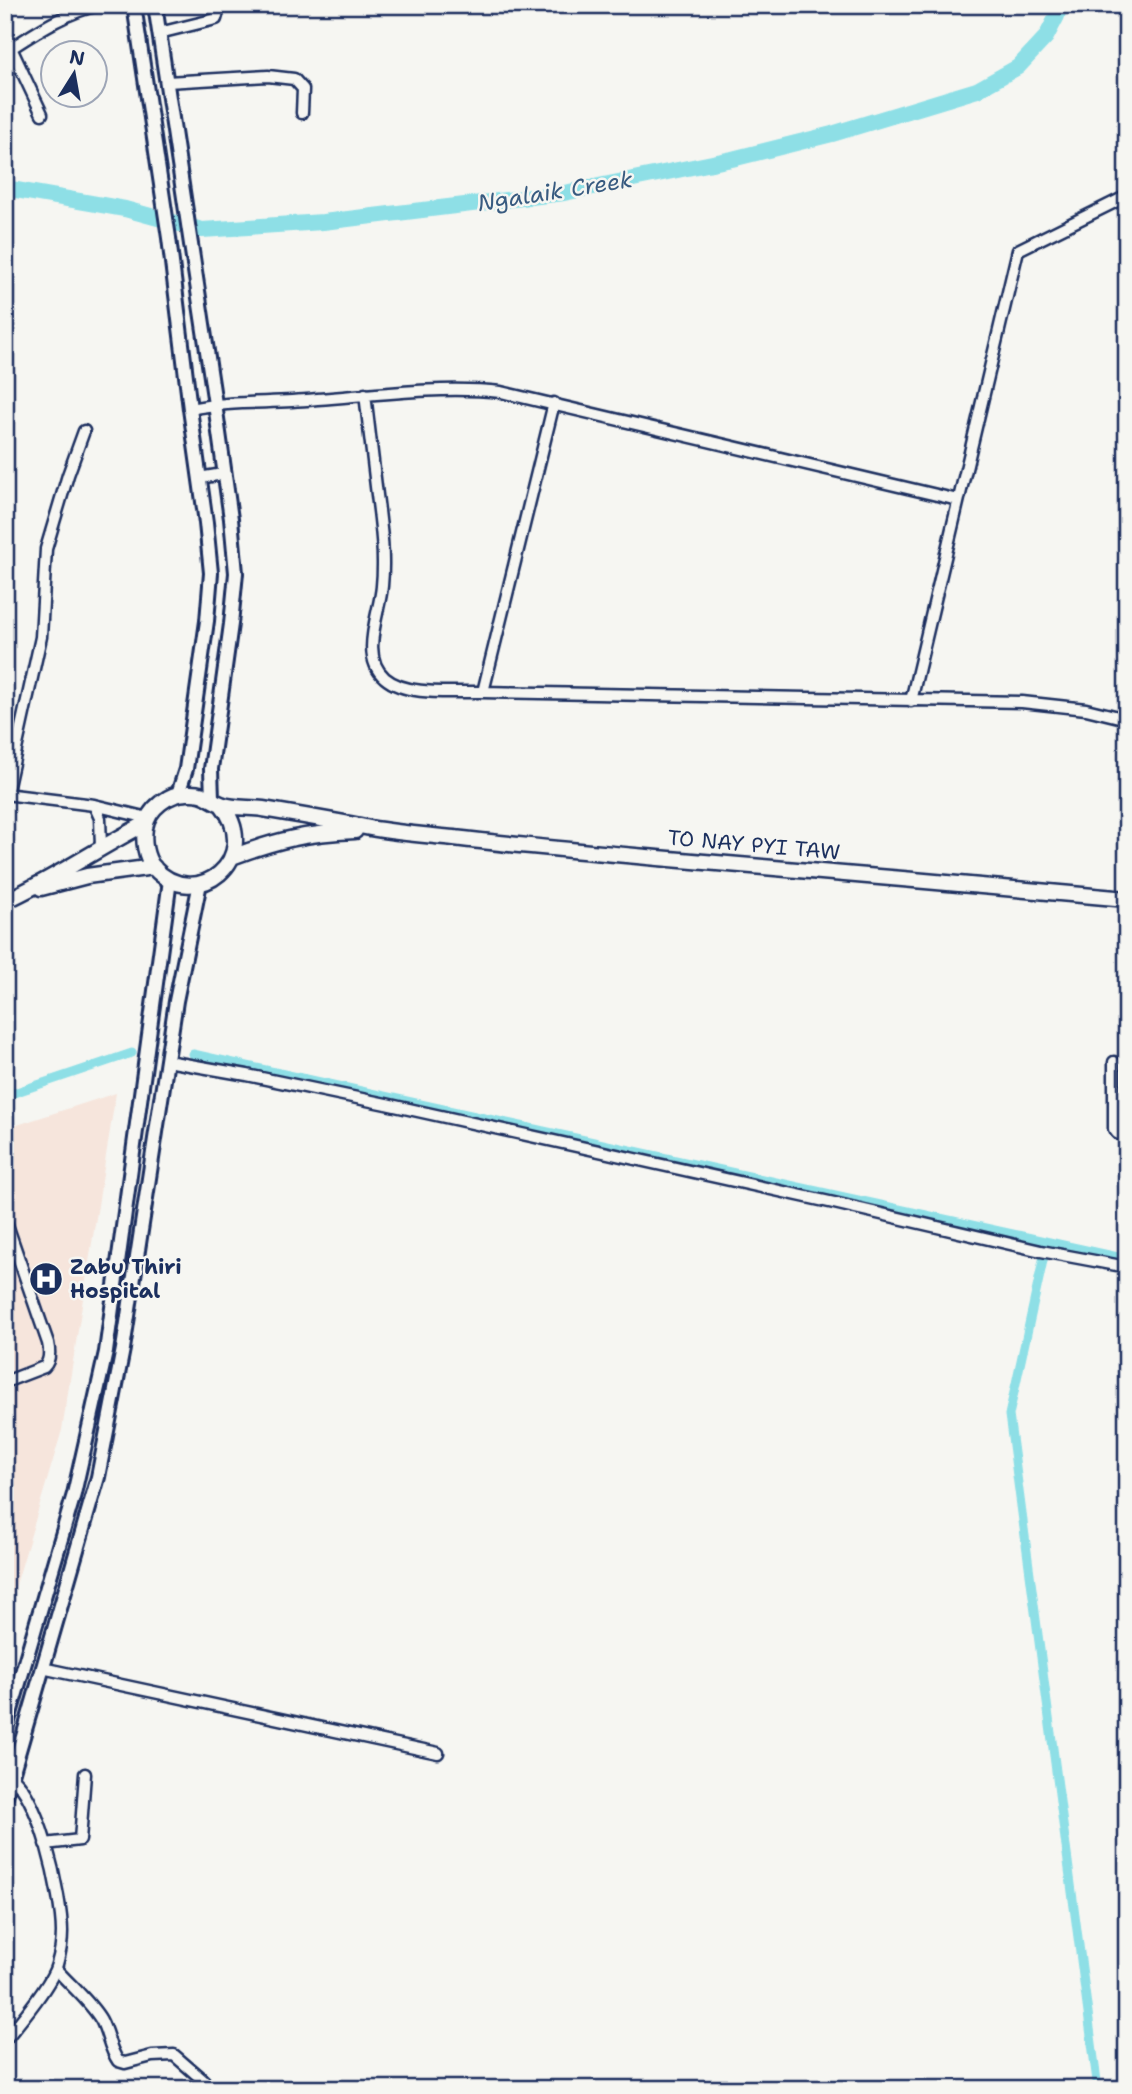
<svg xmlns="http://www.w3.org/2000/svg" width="1132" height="2094" viewBox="0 0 1132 2094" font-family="'Shantell Sans',sans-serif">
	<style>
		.built { fill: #f6e5dc }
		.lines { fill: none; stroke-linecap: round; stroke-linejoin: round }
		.canal { stroke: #8edfe6; stroke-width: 9 }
		.river { stroke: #8edfe6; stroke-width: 16 }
		.street-casing { stroke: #1b2f5e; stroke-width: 15 }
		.secondary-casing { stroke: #1b2f5e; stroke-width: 18 }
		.primary-casing { stroke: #1b2f5e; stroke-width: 19 }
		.street { stroke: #f6f6f2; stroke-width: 10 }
		.secondary { stroke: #f6f6f2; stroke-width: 12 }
		.primary { stroke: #f6f6f2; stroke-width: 14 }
		.labels { text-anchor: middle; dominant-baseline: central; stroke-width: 5; stroke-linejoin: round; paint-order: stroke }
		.street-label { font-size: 21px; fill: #1b2f5e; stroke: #f6f6f2 }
		.poi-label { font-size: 21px; font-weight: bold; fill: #1b2f5e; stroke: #f6f6f2; text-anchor: start }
		.water-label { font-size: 23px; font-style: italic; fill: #385b80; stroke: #f6f6f2 }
	</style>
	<rect width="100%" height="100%" fill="#f6f6f2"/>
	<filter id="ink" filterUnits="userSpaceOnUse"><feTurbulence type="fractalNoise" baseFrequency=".0143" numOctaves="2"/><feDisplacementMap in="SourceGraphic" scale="14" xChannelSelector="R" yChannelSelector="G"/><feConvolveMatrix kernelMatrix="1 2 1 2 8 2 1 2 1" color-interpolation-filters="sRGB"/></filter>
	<g filter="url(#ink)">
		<!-- built -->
		<path class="built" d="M 116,1093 L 62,1430 L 5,1622 L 5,1129 Z"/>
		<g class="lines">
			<!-- canal -->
			<path class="canal" d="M 193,1054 L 1127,1259
				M 5,1096 L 132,1053
				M 1046,1247 L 1009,1415 L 1098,2089"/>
			<!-- river -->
			<path class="river" d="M 5,188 L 125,209 L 202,230 L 323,222 L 564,193 L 732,159 L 832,134 L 977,90 L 1018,67 L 1046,37 L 1057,16 L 1060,5"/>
			<!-- street casing -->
			<g class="street-casing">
				<path id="street" d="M 159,33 L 216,19 L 220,5
					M 11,48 L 42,114
					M 5,52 C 35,33 65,12 100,5
					M 167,82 L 268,76 L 294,79 L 303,89 L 302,113
					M 365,394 C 369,428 373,462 377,495 C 381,526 385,555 382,586 C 380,613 359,656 385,678 C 407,697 455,691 483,692 L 1022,702 L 1086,709 L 1127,719
					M 190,409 C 224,402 257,403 292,401 C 361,397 432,385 501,392 L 958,500
					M 199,478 L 223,474
					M 483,692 L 554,403
					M 911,701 L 1018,250 L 1127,196
					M 5,794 L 94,805 L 148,818
					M 6,795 L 41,637 L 46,549 L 68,475 L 84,431
					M 94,805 L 100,818 L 101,847
					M 167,1061 L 247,1075 L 386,1104 L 834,1203 L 1041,1251 L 1127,1267
					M 1114,1062 L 1114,1129 L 1117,1133 L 1127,1137
					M 5,1219 L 48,1343 C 50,1352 50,1361 44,1367 L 5,1382
					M 42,1668 L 438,1753
					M 5,1774 C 39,1784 62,1900 62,1932 C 62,1943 60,1954 57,1964 C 52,1984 19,2023 5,2040
					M 45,1844 L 80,1840 L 85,1774
					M 56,1969 C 70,1985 90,2001 101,2020 C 108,2033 109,2048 118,2061 L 125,2063 L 152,2056 L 174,2055 L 204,2081"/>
			</g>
			<!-- secondary casing -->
			<g class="secondary-casing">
				<path id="secondary" d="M 134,5 L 169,238 L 190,409 L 206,523 L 211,573 L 207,621 L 186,769 L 178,794
					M 155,5 L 215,404 L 231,519 L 236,573 L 231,624 L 211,769 L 212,798
					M 5,1731 L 74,1494 L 106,1352 L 170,880
					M 5,1799 L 98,1477 L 123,1349 L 176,1001 L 200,883"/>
			</g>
			<!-- primary casing -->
			<g class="primary-casing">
				<path id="primary" d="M 221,804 C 265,859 195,913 154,868 C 145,857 143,841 145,828 C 148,808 169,793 188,793 C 206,792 209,800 221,804 C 234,809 250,807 263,809 C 299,815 335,821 370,828 C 398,833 426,835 454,838 C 522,846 590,852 658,858 C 814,871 971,885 1127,899
					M 232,857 C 276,840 308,833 355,831
					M 41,888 L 87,876 L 154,867
					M 5,901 C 54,879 98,848 145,824"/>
			</g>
			<!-- street -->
			<use href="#street" class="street"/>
			<!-- secondary -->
			<use href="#secondary" class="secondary"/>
			<!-- primary -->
			<use href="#primary" class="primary"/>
		</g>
	</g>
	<!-- icons -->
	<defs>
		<g id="hospital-disc" transform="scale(1.75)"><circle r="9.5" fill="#1b2f5e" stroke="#f6f6f2"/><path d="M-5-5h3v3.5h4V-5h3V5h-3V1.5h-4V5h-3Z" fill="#fff"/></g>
	</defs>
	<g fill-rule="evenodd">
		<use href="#hospital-disc" x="46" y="1279"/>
	</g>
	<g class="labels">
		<!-- street labels -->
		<g class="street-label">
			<text transform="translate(754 845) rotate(5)">TO NAY PYI TAW</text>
		</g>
		<!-- poi labels -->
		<g class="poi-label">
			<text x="70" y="1267">Zabu Thiri<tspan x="70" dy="24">Hospital</tspan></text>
		</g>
		<!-- water labels -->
		<g class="water-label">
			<text transform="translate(555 191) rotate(-9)">Ngalaik Creek</text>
		</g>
	</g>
	<!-- margin -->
	<rect width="1132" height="2094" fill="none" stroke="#f6f6f2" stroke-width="28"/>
	<rect x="14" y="14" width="1104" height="2066" fill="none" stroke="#1b2f5e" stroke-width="2.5" filter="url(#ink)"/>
	<!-- north arrow -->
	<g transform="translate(74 74) rotate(11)"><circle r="33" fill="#f6f6f2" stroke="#9ea6b7" stroke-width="2"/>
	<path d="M0-5L12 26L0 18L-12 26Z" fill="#1b2f5e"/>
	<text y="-10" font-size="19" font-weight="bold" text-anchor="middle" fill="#1b2f5e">N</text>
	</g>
</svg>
